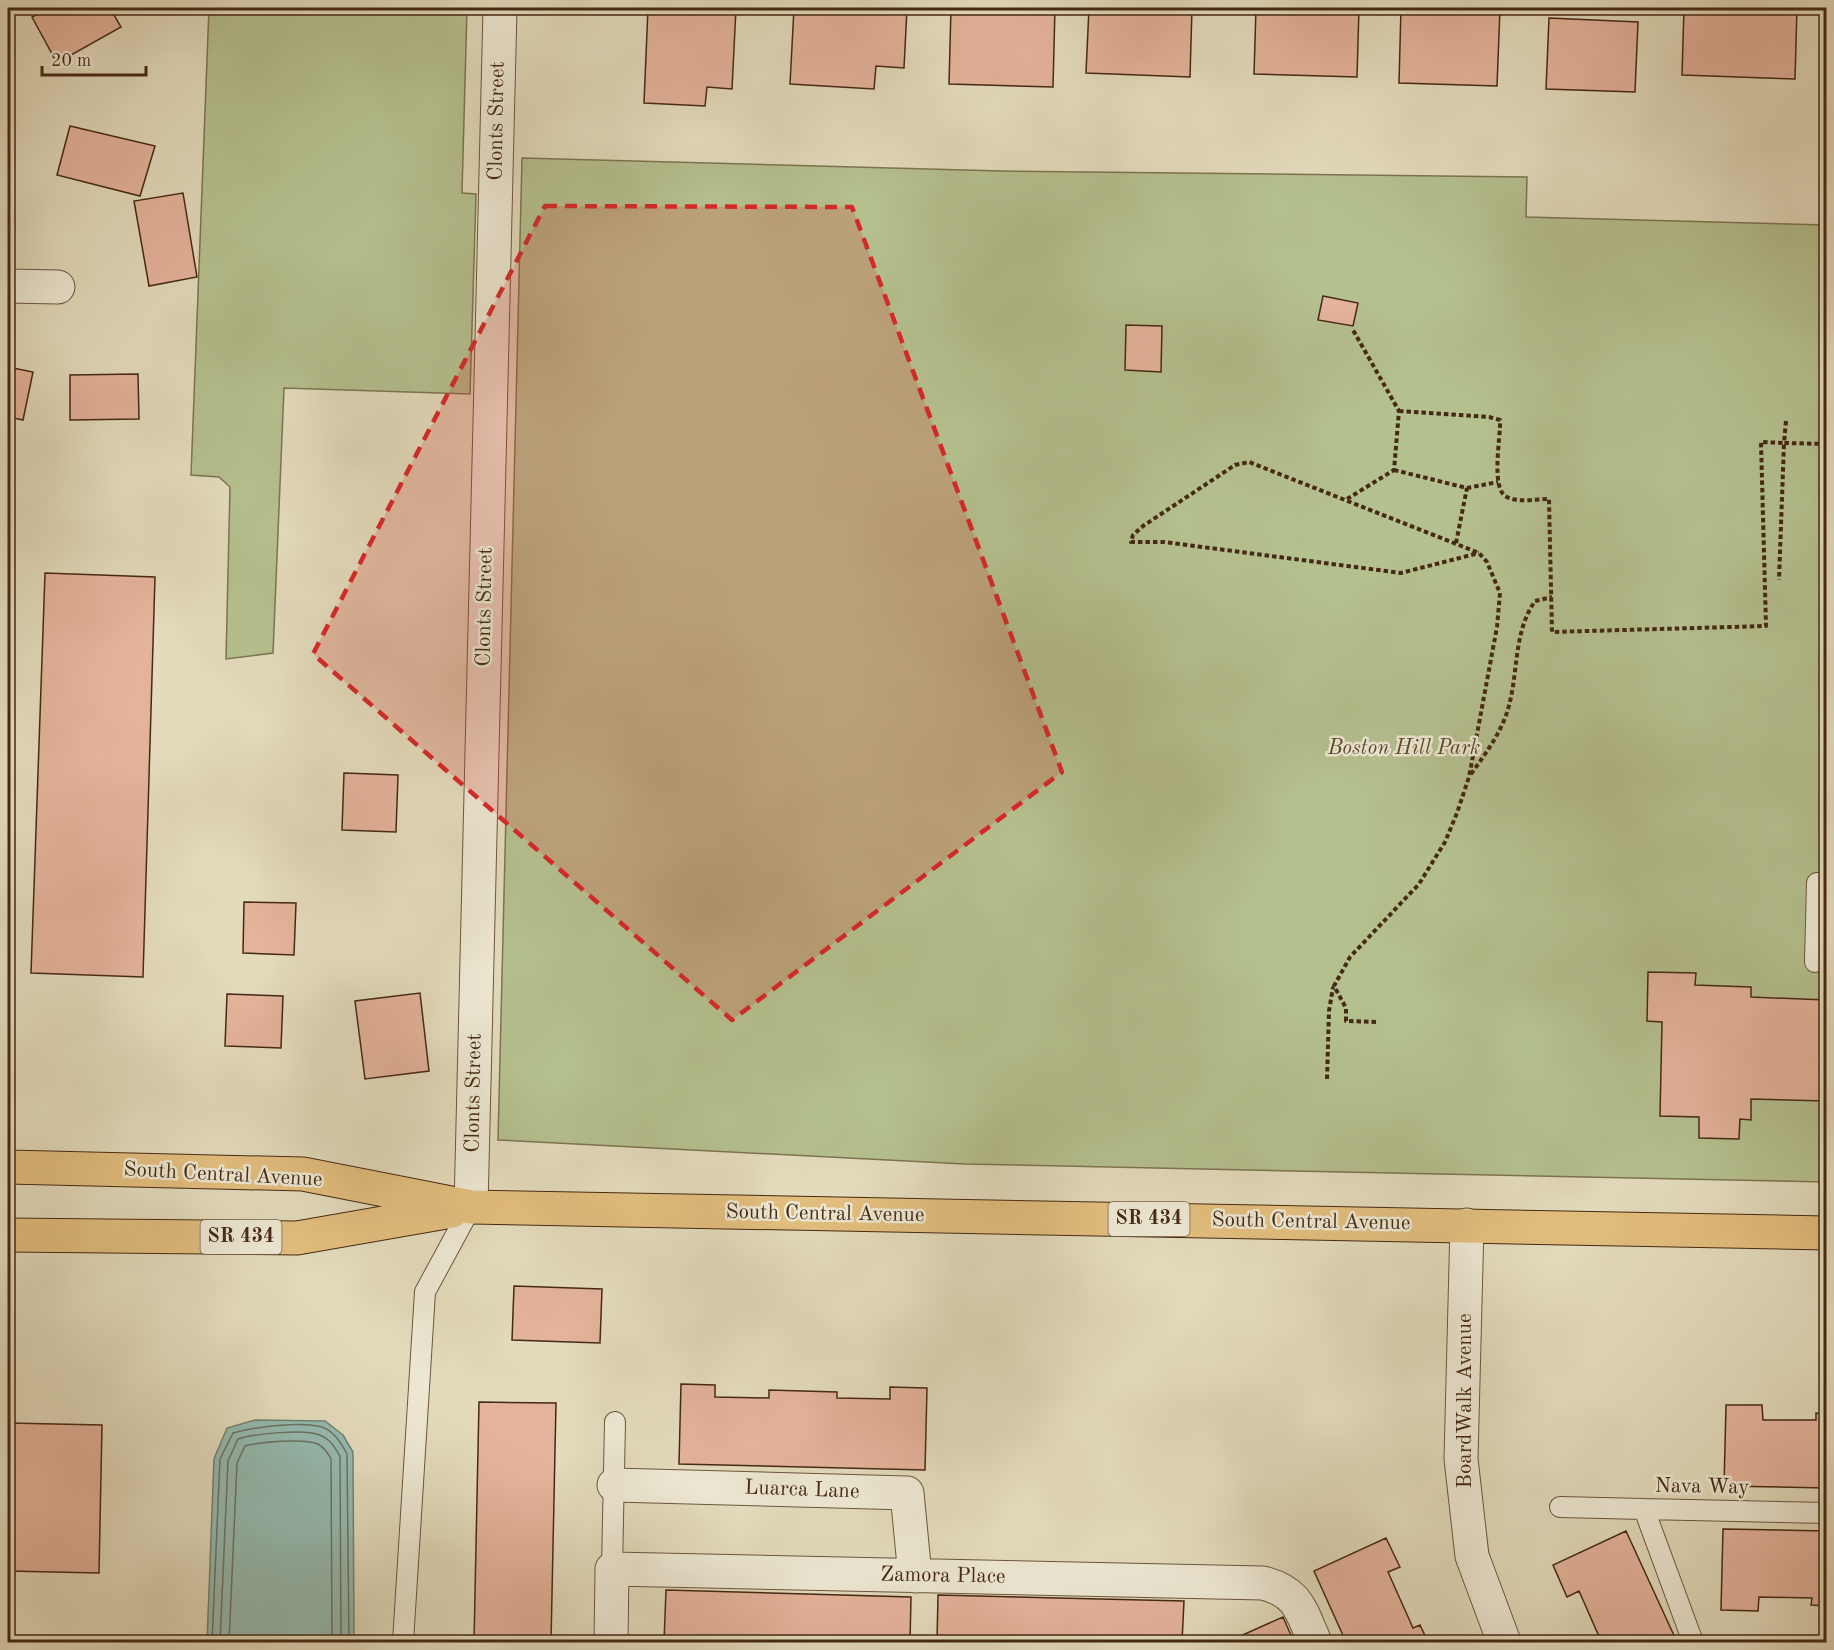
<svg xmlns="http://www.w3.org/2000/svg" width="1834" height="1650" viewBox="0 0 1834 1650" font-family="'Old Standard TT',serif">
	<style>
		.green { fill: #b5c08f; stroke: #7d7451; stroke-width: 1.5 }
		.water { fill: #95bbb1; stroke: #758172; stroke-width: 1.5 }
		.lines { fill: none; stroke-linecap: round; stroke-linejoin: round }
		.shore { stroke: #6d7262; stroke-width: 1.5 }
		.building { fill: #e4b39b; stroke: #452913; stroke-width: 1.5 }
		.service-casing { stroke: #6c563d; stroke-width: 22 }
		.minor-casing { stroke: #6c563d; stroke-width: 35 }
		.primary-casing { stroke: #452913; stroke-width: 35 }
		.path { stroke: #452913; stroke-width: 4; stroke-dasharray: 4.5 3; stroke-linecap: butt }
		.service { stroke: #ede8d3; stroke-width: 20 }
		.minor { stroke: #ede8d3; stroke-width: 33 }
		.primary { stroke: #e2be7e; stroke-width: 33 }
		.marked { fill: #d62828; fill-opacity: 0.2; stroke: #d62828; stroke-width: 4.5; stroke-dasharray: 12 8; stroke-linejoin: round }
		.labels { text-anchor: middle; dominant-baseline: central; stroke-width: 5; stroke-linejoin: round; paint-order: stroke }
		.shield { fill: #ede8d3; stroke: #77624d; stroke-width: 1.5 }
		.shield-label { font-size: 20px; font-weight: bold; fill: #452913 }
		.street-label { font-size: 21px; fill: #452913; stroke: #ede8d3 }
		.park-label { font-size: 21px; font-style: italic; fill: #5b472c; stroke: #ede8d3 }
	</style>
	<rect width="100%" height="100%" fill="#e3dbbc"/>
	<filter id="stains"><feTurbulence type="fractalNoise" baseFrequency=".00333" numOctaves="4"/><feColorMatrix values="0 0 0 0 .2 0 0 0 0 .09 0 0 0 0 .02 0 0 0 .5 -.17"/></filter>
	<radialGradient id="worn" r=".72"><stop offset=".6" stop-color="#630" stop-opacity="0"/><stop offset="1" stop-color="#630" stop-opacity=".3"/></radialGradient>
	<!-- green -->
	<path class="green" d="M 209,8 L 467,8 L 462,193 L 476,194 L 470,394 L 284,388 L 273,653 L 226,659 L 230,487 L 219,477 L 191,475 Z
		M 522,158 L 1002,171 L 1527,177 L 1526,217 L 1826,225 L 1826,1182 L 965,1164 L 498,1140 Z"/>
	<!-- water -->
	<path class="water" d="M 255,1420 L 325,1421 L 343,1435 L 353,1452 L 354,1642 L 207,1642 L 214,1459 L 227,1428 Z"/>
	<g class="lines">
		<!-- shore -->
		<path class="shore" d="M 212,1642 L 220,1459 L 233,1433 C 254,1427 301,1421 322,1427 C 334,1431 342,1444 347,1454 L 349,1642
			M 220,1642 L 228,1461 L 238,1439 C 254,1434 307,1428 322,1436 C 331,1440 335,1448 340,1456 L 341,1642
			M 229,1642 L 237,1463 L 245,1446 C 260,1442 304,1438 318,1444 C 325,1448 328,1453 331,1459 L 332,1642"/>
	</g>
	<!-- building -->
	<path class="building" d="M 49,8 L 110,8 L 121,27 L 57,63 L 32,17 Z
		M 648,8 L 736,8 L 732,89 L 707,87 L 705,106 L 644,103 Z
		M 794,8 L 907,8 L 904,68 L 876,66 L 874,89 L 790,84 Z
		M 951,8 L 1055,8 L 1053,87 L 949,84 Z
		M 1089,8 L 1192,8 L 1190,77 L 1086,73 Z
		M 1256,8 L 1359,8 L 1357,77 L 1254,74 Z
		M 1401,8 L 1500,9 L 1497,86 L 1399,83 Z
		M 1684,8 L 1797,8 L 1795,79 L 1682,75 Z
		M 1549,18 L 1638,22 L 1635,92 L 1546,89 Z
		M 70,126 L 155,146 L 140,196 L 57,175 Z
		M 183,193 L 197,277 L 149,286 L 134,201 Z
		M 1323,296 L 1358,303 L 1353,326 L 1318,320 Z
		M 1126,325 L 1162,326 L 1161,372 L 1125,370 Z
		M 8,367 L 33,372 L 23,420 L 8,417 Z
		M 138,374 L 139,419 L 70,420 L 70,375 Z
		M 45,573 L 155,577 L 143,977 L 31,973 Z
		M 344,773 L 398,775 L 396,832 L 342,830 Z
		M 244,902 L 296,903 L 294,955 L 243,953 Z
		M 1648,972 L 1696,973 L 1695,985 L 1751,987 L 1751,997 L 1826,1000 L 1826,1101 L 1751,1099 L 1751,1120 L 1740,1119 L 1739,1139 L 1699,1138 L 1699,1117 L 1660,1116 L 1662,1022 L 1647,1021 Z
		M 420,993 L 429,1071 L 365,1079 L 355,1001 Z
		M 227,994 L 283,996 L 281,1048 L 225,1046 Z
		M 514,1286 L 602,1289 L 600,1343 L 512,1340 Z
		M 681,1384 L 715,1385 L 715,1397 L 769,1398 L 769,1390 L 837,1392 L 837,1398 L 890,1399 L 890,1387 L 927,1388 L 925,1470 L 679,1464 Z
		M 479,1402 L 556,1403 L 551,1642 L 474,1642 Z
		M 1726,1405 L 1762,1405 L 1763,1420 L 1816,1420 L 1816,1413 L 1826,1414 L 1826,1488 L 1724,1486 Z
		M 8,1423 L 102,1425 L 99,1573 L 8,1571 Z
		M 1723,1529 L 1826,1531 L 1826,1606 L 1811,1605 L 1812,1598 L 1759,1597 L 1758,1611 L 1721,1610 Z
		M 1626,1531 L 1677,1642 L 1599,1642 L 1601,1641 L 1579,1591 L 1567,1597 L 1553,1565 Z
		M 1386,1538 L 1400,1567 L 1388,1572 L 1413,1628 L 1420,1625 L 1428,1642 L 1346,1642 L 1314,1571 Z
		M 666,1590 L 911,1597 L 910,1642 L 664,1642 Z
		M 938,1595 L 1184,1601 L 1182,1642 L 937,1642 Z
		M 1283,1617 L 1294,1642 L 1227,1642 Z"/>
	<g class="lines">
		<!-- service casing -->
		<g class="service-casing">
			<path id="service" d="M 1815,962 L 1817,883 L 1826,883
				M 1560,1507 L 1644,1509
				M 612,1569 L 615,1422
				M 403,1642 L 425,1292 L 471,1207
				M 1693,1642 L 1644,1509 L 1826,1513"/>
		</g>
		<!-- minor casing -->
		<g class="minor-casing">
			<path id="minor" d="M 8,286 L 58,287
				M 471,1207 L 500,8
				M 1467,1225 L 1461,1459 L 1472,1556 L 1504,1642
				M 614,1485 L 907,1493 L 915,1576
				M 611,1642 L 612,1569 L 1263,1583 C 1299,1592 1301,1611 1315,1642"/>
		</g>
		<!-- primary casing -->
		<g class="primary-casing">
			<path id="primary" d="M 8,1167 L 303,1174 L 471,1207 L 1826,1233
				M 8,1235 L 297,1238 L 452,1211"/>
		</g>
		<!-- path -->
		<path class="path" d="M 1399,411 L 1489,417 L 1500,420 C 1501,436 1490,490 1507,497 C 1519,503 1536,499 1549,499 L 1552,632 L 1766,626 L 1761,442 L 1784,443 L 1779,580
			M 1786,421 L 1784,443 L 1826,444
			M 1394,470 L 1467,488 L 1498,482
			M 1347,499 L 1394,470 L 1399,411 L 1353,330
			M 1456,543 L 1467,488
			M 1471,774 C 1484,756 1497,738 1505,718 C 1520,679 1511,636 1535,601 L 1552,597
			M 1376,1022 L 1346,1021 L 1346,1008 L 1334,986 L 1350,957 L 1419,884 L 1445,842 L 1457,813 L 1469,777 L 1497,627 L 1500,593 L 1487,562 L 1479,553 L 1249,462 L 1235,465 L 1143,526 L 1133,535 L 1131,542 L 1164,542 L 1401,573 L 1479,553
			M 1327,1079 L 1329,1011 L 1333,987"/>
		<!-- service -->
		<use href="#service" class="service"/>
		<!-- minor -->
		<use href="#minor" class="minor"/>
		<!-- primary -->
		<use href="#primary" class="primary"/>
	</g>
	<!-- marked area -->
	<path class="marked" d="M 545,206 L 852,207 L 1062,772 L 732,1020 L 313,654 Z"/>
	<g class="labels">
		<!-- shield labels -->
		<g class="shield">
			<rect x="1108.5" y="1202" width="81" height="34" rx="4.5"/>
			<rect x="200.5" y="1220" width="81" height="34" rx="4.5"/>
		</g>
		<g class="shield-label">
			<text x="1149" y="1219">SR 434</text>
			<text x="241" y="1237">SR 434</text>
		</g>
		<!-- street labels -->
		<g class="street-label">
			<text transform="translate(497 121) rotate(-89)">Clonts Street</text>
			<text transform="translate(485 607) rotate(-89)">Clonts Street</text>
			<text transform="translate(474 1093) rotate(-89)">Clonts Street</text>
			<text transform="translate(223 1175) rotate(3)">South Central Avenue</text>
			<text transform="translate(825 1214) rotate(1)">South Central Avenue</text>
			<text transform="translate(1311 1222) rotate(1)">South Central Avenue</text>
			<text transform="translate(1465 1401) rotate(-90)">BoardWalk Avenue</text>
			<text transform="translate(1702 1487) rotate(1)">Nava Way</text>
			<text transform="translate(802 1490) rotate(2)">Luarca Lane</text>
			<text transform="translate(943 1576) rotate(1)">Zamora Place</text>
		</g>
		<!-- park labels -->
		<g class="park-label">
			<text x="1404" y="748">Boston Hill Park</text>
		</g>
	</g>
	<!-- margin -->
	<rect width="1834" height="1650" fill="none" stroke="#e3dbbc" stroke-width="30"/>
	<rect x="9" y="9" width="1816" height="1632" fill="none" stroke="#452913" stroke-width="3"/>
	<rect x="15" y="15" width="1804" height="1620" fill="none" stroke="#452913" stroke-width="1.5"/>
	<!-- scale -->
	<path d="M42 66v9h104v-9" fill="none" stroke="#452913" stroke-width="3"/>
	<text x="51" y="66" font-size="18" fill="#452913" stroke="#ede8d3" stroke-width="4.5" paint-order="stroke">20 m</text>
	<rect width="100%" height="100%" filter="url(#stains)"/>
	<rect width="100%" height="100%" fill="url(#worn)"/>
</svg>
